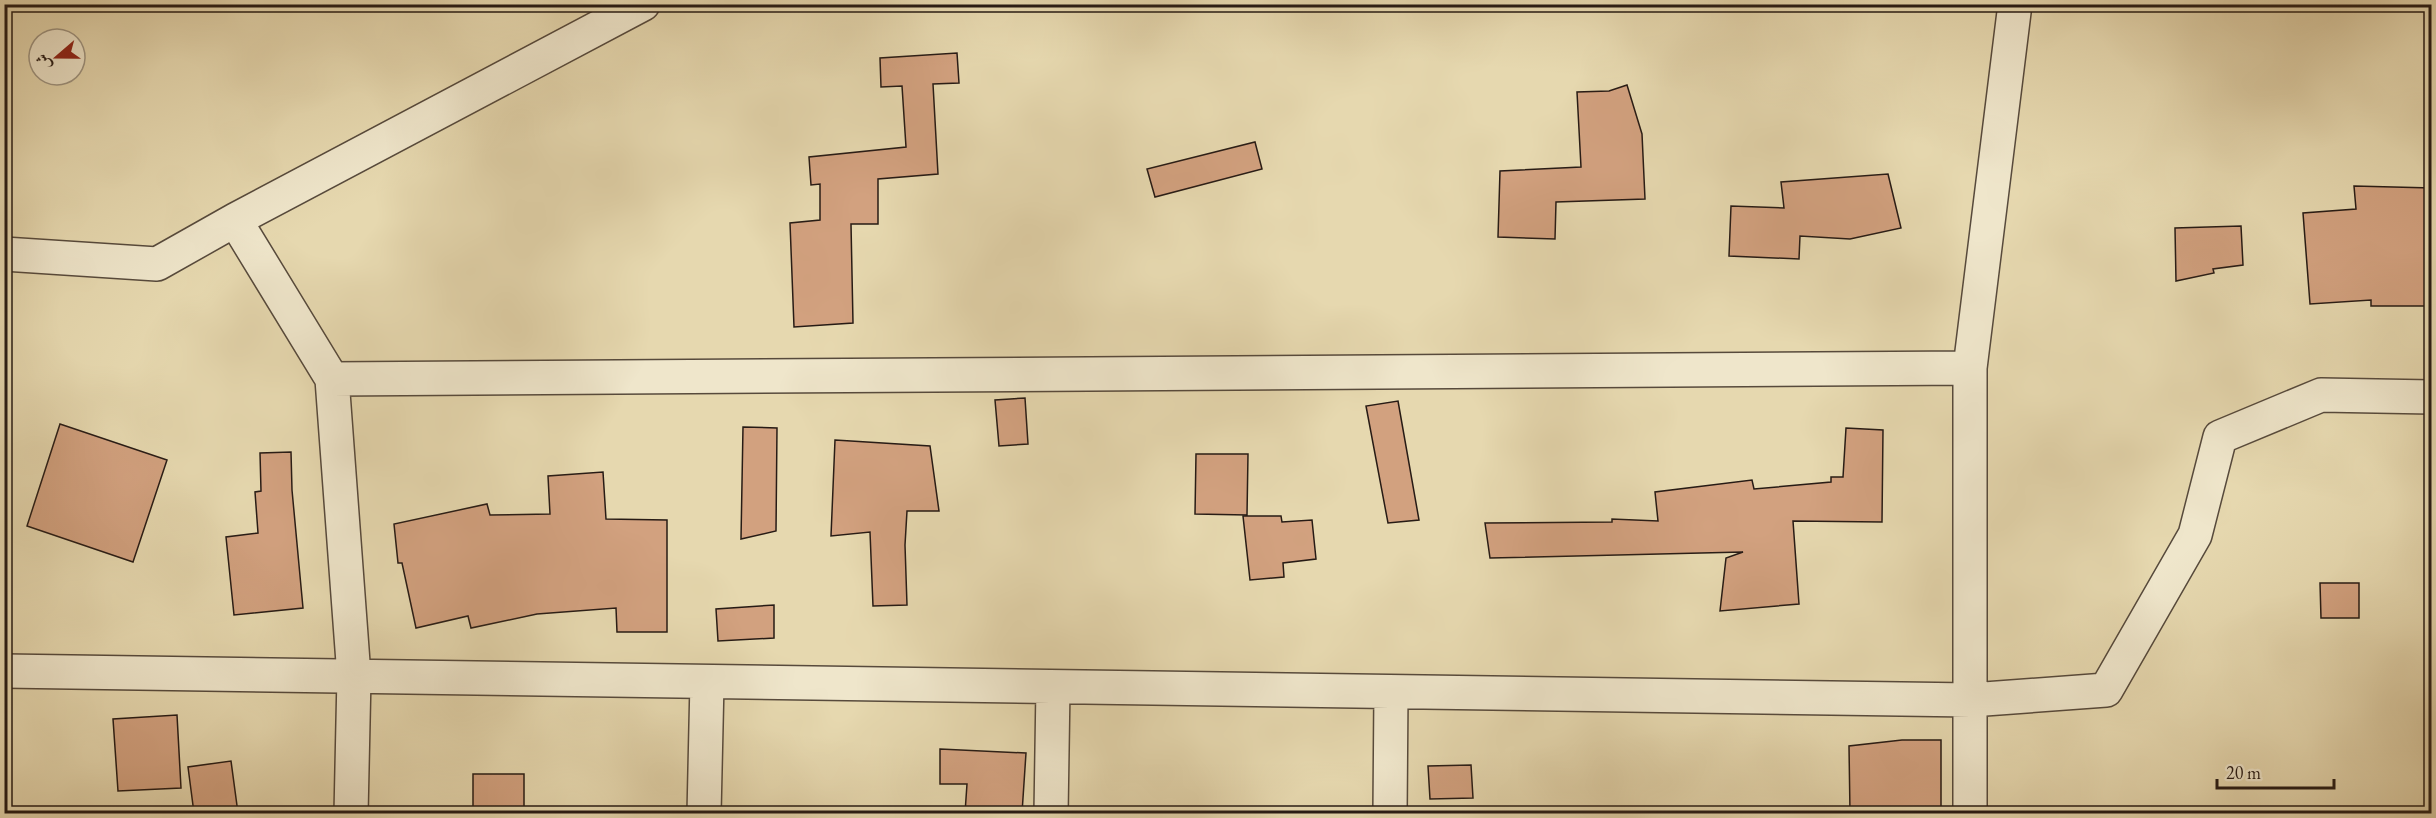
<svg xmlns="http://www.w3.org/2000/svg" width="2436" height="818" viewBox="0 0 2436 818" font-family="'EB Garamond',Amiri,serif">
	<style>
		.building { fill: #d2a17f; stroke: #271b15; stroke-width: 1.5 }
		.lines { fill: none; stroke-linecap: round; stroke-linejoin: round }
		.minor-casing { stroke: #574a3c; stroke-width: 36 }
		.minor { stroke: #efe6cb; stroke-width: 33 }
	</style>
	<rect width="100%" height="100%" fill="#e6d8af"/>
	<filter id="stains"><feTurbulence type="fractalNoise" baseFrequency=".00333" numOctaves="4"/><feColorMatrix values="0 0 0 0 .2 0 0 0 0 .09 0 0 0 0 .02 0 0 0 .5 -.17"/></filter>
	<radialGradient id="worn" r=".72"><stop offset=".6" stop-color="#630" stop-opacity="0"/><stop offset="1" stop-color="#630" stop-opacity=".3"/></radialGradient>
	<!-- building -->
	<path class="building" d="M 957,53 L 959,83 L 933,84 L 938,174 L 878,179 L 878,224 L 851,224 L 853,323 L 794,327 L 790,223 L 820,220 L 820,184 L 811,185 L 809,157 L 906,147 L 902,86 L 881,87 L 880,58 Z
		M 1627,85 L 1642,134 L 1645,199 L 1556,202 L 1555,239 L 1498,237 L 1500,171 L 1581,167 L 1577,92 L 1609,91 Z
		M 1255,142 L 1262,169 L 1155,197 L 1147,169 Z
		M 1888,174 L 1901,228 L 1850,239 L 1800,236 L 1799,259 L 1729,256 L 1731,206 L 1784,208 L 1781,182 Z
		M 2354,186 L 2432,188 L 2432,306 L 2371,306 L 2371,300 L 2310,304 L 2303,213 L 2356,209 Z
		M 2241,226 L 2243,265 L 2213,269 L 2214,273 L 2176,281 L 2175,228 Z
		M 1025,398 L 1028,444 L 999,446 L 995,400 Z
		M 1398,401 L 1419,520 L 1388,523 L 1366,406 Z
		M 60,424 L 167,460 L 133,562 L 27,526 Z
		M 743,427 L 777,428 L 776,531 L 741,539 Z
		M 1846,428 L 1883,430 L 1882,522 L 1793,521 L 1799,604 L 1720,611 L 1726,558 L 1743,552 L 1490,558 L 1485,523 L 1612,522 L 1612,519 L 1658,521 L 1655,492 L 1752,480 L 1754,489 L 1831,482 L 1831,477 L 1843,477 Z
		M 835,440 L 930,446 L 939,511 L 907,511 L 905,545 L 907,605 L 873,606 L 870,532 L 831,536 Z
		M 291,452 L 292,490 L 303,608 L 234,615 L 226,537 L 258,533 L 255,492 L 261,491 L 260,453 Z
		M 1196,454 L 1248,454 L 1247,515 L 1195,514 Z
		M 603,472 L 606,519 L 667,520 L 667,632 L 617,632 L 616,608 L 537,614 L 471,628 L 468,616 L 416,628 L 402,563 L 398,563 L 394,524 L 487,504 L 490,515 L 550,514 L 548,476 Z
		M 1243,516 L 1281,516 L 1282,522 L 1312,520 L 1316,559 L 1283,563 L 1284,577 L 1250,580 Z
		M 2320,583 L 2359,583 L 2359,618 L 2321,618 Z
		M 774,605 L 774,638 L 718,641 L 716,609 Z
		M 177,715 L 181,788 L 118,791 L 113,719 Z
		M 1902,740 L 1941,740 L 1941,812 L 1850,813 L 1849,746 Z
		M 940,749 L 1026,753 L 1022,813 L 965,813 L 967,784 L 940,784 Z
		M 231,761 L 238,813 L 194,813 L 188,767 Z
		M 1471,765 L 1473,798 L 1430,799 L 1428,766 Z
		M 473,774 L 524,774 L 524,813 L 473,813 Z"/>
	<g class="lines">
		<!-- minor casing -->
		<g class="minor-casing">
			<path id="minor" d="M 235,220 L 332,379 L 354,676 L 351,814
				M 4,254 L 157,264 L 235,220 L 643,4
				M 332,379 L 1970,368
				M 4,671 L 1971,700 L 2106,690 L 2195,535 L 2220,437 L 2321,395 L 2432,397
				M 704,814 L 707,682
				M 1051,814 L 1053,687
				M 1390,814 L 1391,692
				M 1970,814 L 1970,368 L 2015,4"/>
		</g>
		<!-- minor -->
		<use href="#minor" class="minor"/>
	</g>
	<!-- margin -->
	<rect width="2436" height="818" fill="none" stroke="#e6d8af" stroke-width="24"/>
	<rect x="6" y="6" width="2424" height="806" fill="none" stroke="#271b15" stroke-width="3"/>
	<rect x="12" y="12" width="2412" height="794" fill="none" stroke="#271b15" stroke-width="1.5"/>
	<!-- north arrow -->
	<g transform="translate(57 57) rotate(250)"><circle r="28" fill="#efe6cb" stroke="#9f9582" stroke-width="1.5"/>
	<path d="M0-4.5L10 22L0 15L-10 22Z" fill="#8f2418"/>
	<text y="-9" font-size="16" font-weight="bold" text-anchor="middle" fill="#271b15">ش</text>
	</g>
	<!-- scale -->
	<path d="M2217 779v9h117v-9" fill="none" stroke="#271b15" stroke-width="3"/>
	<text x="2226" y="779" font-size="18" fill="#271b15" stroke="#efe6cb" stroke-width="4.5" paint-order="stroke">20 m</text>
	<rect width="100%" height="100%" filter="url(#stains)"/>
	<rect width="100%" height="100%" fill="url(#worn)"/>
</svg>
